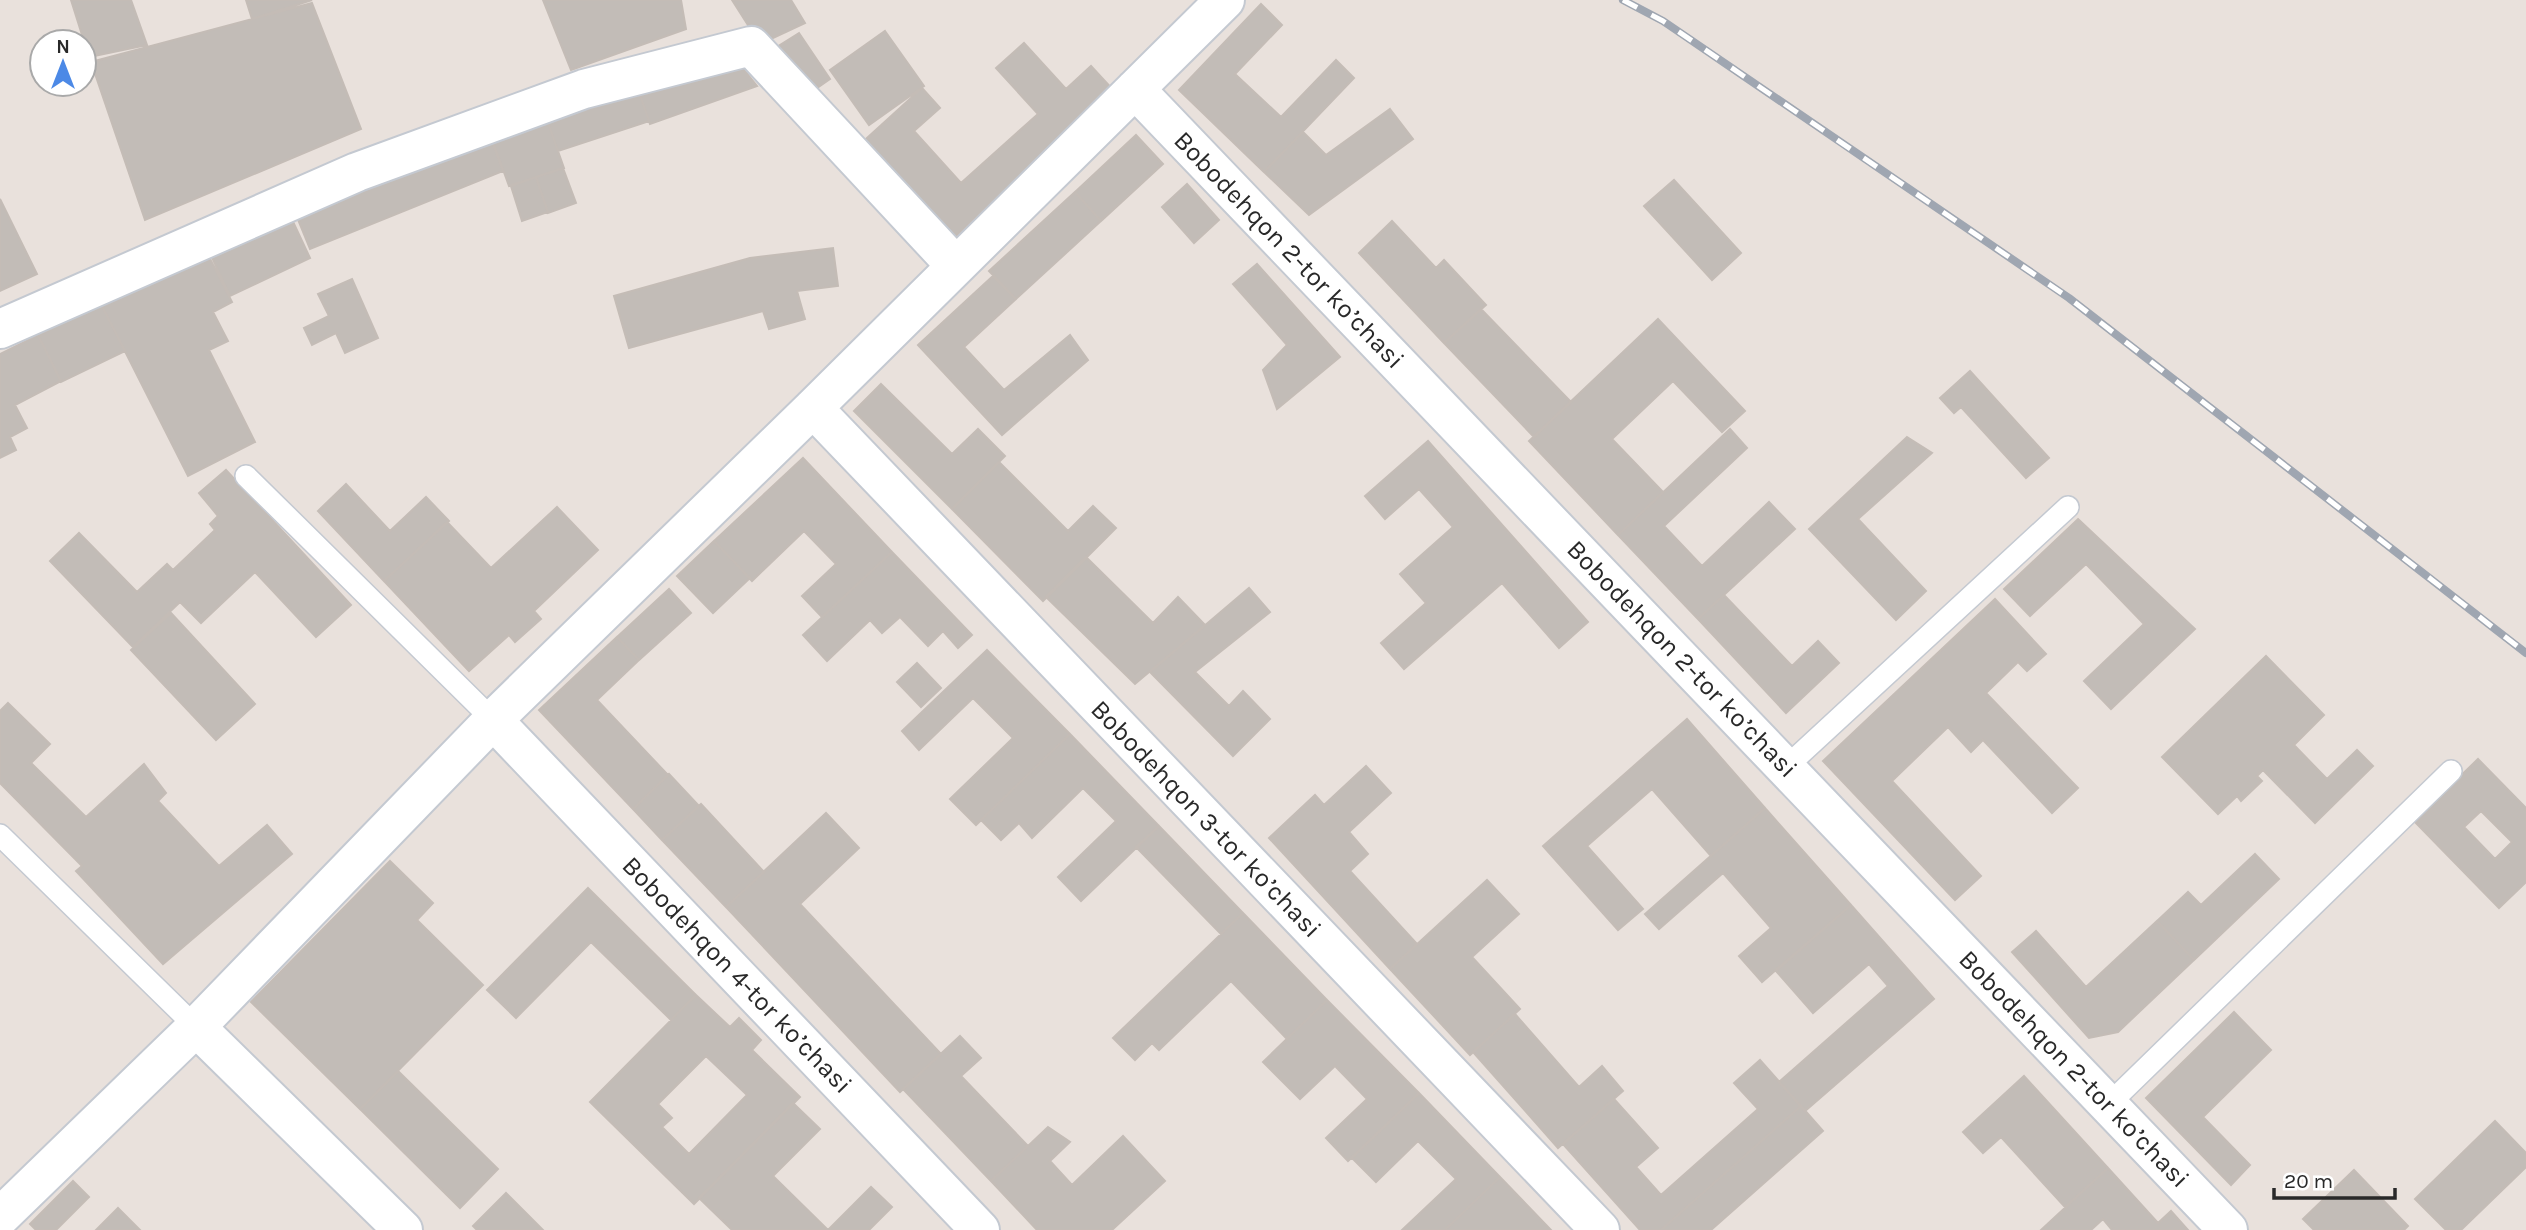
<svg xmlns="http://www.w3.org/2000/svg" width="2526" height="1230" viewBox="0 0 2526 1230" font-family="Karla,sans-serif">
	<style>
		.building { fill: #c2bcb7; stroke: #c4bcb6; stroke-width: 2; fill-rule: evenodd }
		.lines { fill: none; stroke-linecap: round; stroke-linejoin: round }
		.service-casing { stroke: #c4c9d1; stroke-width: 24 }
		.minor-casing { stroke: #c4c9d1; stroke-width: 42 }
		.service { stroke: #fff; stroke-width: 21 }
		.minor { stroke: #fff; stroke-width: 38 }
		.rail-casing { stroke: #9fa6b1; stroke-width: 8 }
		.rail { stroke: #fff; stroke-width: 5; stroke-dasharray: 16; stroke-linecap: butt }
		.labels { text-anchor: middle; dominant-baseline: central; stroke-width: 5; stroke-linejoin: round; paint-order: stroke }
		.street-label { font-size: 26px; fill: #292929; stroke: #fff }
	</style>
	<rect width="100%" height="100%" fill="#e9e1dc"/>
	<!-- building -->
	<path class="building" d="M 71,0 L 131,0 L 147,45 L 89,57 Z
		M 246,0 L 312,0 L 252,19 Z
		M 543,0 L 681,0 L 686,29 L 571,70 Z
		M 732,0 L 791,0 L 805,23 L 760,44 Z
		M 312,3 L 361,129 L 145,220 L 91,62 Z
		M 1261,4 L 1282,25 L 1235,74 L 1281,117 L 1336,60 L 1354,78 L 1264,172 L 1179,90 Z
		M 885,31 L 924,86 L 869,125 L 830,70 Z
		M 799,33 L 830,79 L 804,97 L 772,50 Z
		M 1024,43 L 1066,89 L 1091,66 L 1115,92 L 946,245 L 857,147 L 922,88 L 940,108 L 914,131 L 961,183 L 1038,114 L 996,68 Z
		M 736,60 L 757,86 L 650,124 L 638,89 Z
		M 638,89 L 649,121 L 558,151 L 547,120 Z
		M 1390,109 L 1413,139 L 1309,215 L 1264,172 L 1303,132 L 1326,155 Z
		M 547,120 L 564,168 L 509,186 L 492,139 Z
		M 1136,135 L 1163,164 L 1101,221 L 1075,192 Z
		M 491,139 L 503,171 L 310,249 L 297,217 Z
		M 563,168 L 576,203 L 548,213 L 536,177 Z
		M 536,177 L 548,212 L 522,221 L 511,186 Z
		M 1674,180 L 1741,253 L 1712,280 L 1644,206 Z
		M 1187,184 L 1219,220 L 1194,243 L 1162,207 Z
		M 1075,192 L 1101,221 L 1016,299 L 989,271 Z
		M 0,199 L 37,274 L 0,291 Z
		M 288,211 L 310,258 L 230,296 L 208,249 Z
		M 1392,221 L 1436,268 L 1444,260 L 1486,305 L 1444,343 L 1359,253 Z
		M 833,248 L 838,286 L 797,291 L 805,319 L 769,329 L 763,311 L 629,348 L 614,296 L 750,258 Z
		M 206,251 L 232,302 L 213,312 L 228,341 L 209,350 L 255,442 L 188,476 L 101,304 Z
		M 1257,264 L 1340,357 L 1277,409 L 1263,370 L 1287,345 L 1233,284 Z
		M 993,276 L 1016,299 L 964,347 L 1004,390 L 1070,335 L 1088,360 L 1002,435 L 918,345 Z
		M 352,279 L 378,338 L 345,353 L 336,333 L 312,345 L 304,328 L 329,316 L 318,294 Z
		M 101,304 L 125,351 L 61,382 L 38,335 Z
		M 1481,309 L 1571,402 L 1534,437 L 1444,343 Z
		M 1658,319 L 1745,411 L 1722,432 L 1673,381 L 1612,439 L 1663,492 L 1618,535 L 1529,441 Z
		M 38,335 L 61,381 L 15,405 L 27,428 L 10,437 L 16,450 L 0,458 L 0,354 Z
		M 1970,371 L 2049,458 L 2026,478 L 1961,407 L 1954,413 L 1940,398 Z
		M 881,384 L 952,454 L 978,429 L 1005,456 L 952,509 L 854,411 Z
		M 1730,429 L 1747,448 L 1664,526 L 1702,566 L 1769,502 L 1795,529 L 1698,619 L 1618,535 Z
		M 1907,437 L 1932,453 L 1858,519 L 1926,591 L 1896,620 L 1809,529 Z
		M 1428,441 L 1588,622 L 1559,648 L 1502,583 L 1404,669 L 1381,643 L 1426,603 L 1400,574 L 1453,527 L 1419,489 L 1385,519 L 1365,496 Z
		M 803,458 L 892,552 L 822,617 L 802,596 L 836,564 L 804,531 L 752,581 L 714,541 Z
		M 999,462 L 1068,531 L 1093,506 L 1116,528 L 1043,601 L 952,509 Z
		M 226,470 L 351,605 L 316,637 L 255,572 L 201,623 L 180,602 L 133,647 L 50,561 L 79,533 L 137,592 L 167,564 L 173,570 L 215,530 L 210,524 L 218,516 L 199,493 Z
		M 346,484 L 390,531 L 426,497 L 449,521 L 384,581 L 318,511 Z
		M 557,507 L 598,550 L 534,611 L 541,619 L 515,642 L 509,635 L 469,671 L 384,581 L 447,522 L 491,568 Z
		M 2078,519 L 2195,629 L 2111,709 L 2084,681 L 2144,624 L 2086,564 L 2030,616 L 2004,589 Z
		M 714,541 L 750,578 L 713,613 L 677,576 Z
		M 892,552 L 972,635 L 958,648 L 943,631 L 928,646 L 900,617 L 882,633 L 870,620 L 827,661 L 803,635 Z
		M 1086,557 L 1153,623 L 1178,597 L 1205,625 L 1135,684 L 1046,597 Z
		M 1249,588 L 1270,612 L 1195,672 L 1229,706 L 1243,691 L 1270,719 L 1233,756 L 1150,672 Z
		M 669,589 L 691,613 L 639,660 L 617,637 Z
		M 1724,595 L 1792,666 L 1818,641 L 1839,663 L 1786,713 L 1698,619 Z
		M 1995,599 L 2046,654 L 2027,671 L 2018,662 L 1986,693 L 2078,788 L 2052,813 L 1983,740 L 1971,752 L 1948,727 L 1892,781 L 1981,876 L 1955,900 L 1823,761 Z
		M 171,613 L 255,704 L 216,740 L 131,650 Z
		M 617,637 L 639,660 L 597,700 L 668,775 L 633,809 L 539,710 Z
		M 987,650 L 1070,734 L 976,825 L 950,799 L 1013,738 L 973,698 L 919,750 L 902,731 Z
		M 2266,656 L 2324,715 L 2294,745 L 2327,779 L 2357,750 L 2373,766 L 2315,823 L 2263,770 L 2257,776 L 2262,781 L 2241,801 L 2237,796 L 2218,814 L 2162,757 Z
		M 917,663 L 941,688 L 921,707 L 897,682 Z
		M 8,703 L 50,744 L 31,763 L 86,817 L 144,764 L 166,793 L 158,801 L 219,866 L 267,825 L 292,854 L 163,964 L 76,871 L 82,866 L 0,783 L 0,711 Z
		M 1687,719 L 1765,808 L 1711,856 L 1652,789 L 1587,846 L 1643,909 L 1618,930 L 1543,846 Z
		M 1070,734 L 1159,826 L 1081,901 L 1058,877 L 1116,821 L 1083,788 L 1032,838 L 1019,823 L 1001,840 L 981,820 Z
		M 2478,759 L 2526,808 L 2526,882 L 2499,908 L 2414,821 ZM 2481,811 L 2512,842 L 2495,859 L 2464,827 Z
		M 1366,766 L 1391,793 L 1349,832 L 1368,854 L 1350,871 L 1417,944 L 1390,969 L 1269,838 L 1315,795 L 1324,805 Z
		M 669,774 L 699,806 L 662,840 L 633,809 Z
		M 701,804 L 764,872 L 726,907 L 662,840 Z
		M 1765,808 L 1851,905 L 1762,982 L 1739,956 L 1771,928 L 1723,873 L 1659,929 L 1645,914 Z
		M 826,813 L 859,848 L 800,904 L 941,1054 L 900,1092 L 726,907 Z
		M 1159,826 L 1243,913 L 1221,934 L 1136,847 Z
		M 2255,854 L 2279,879 L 2194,960 L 2157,921 L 2188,892 L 2201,905 Z
		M 390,861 L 433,903 L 417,920 L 483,985 L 360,1109 L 251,1002 Z
		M 1487,880 L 1519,914 L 1472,957 L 1520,1009 L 1470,1055 L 1390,969 Z
		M 588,888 L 696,995 L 671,1020 L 591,942 L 516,1018 L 487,990 Z
		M 1851,905 L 1934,999 L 1805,1111 L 1779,1082 L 1888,986 L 1869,964 L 1813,1013 L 1776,971 Z
		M 1243,913 L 1327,1000 L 1287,1039 L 1231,981 L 1159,1050 L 1152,1043 L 1135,1060 L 1113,1038 Z
		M 2157,921 L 2194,960 L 2118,1032 L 2089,1038 L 2012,952 L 2036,931 L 2086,987 Z
		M 696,995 L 730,1027 L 739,1018 L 761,1040 L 752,1050 L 800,1097 L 694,1204 L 590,1102 ZM 706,1056 L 747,1095 L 689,1154 L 662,1127 L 672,1118 L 658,1104 Z
		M 1327,1000 L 1419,1093 L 1348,1161 L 1326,1138 L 1367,1099 L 1335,1066 L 1300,1099 L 1263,1062 Z
		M 2234,1012 L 2271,1050 L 2203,1117 L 2250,1165 L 2231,1185 L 2146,1098 Z
		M 1515,1014 L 1579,1087 L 1602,1066 L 1623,1091 L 1558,1148 L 1473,1052 Z
		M 960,1036 L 981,1058 L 961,1076 L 1028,1146 L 991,1181 L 903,1089 Z
		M 1760,1060 L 1801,1106 L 1661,1230 L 1640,1230 L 1563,1144 L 1614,1099 L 1658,1148 L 1636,1167 L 1661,1195 L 1758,1109 L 1734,1083 Z
		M 398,1071 L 498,1169 L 460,1208 L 360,1109 Z
		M 2024,1076 L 2108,1168 L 2065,1207 L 2001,1137 L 1983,1153 L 1963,1132 Z
		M 1419,1093 L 1500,1177 L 1445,1230 L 1402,1230 L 1456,1179 L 1418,1141 L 1376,1182 L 1352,1158 Z
		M 793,1103 L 820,1129 L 773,1176 L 828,1230 L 871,1187 L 892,1207 L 869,1230 L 732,1230 L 699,1198 Z
		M 1801,1106 L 1823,1131 L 1711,1230 L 1661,1230 Z
		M 2495,1121 L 2526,1153 L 2526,1167 L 2461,1230 L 2446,1230 L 2415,1199 Z
		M 1048,1127 L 1070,1142 L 1050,1161 L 1072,1185 L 1123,1136 L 1165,1181 L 1112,1230 L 1037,1230 L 991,1181 Z
		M 2108,1168 L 2158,1223 L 2171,1211 L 2188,1230 L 2112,1230 L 2103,1219 L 2091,1230 L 2041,1230 Z
		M 2354,1170 L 2408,1226 L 2404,1230 L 2314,1230 L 2303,1219 Z
		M 1500,1177 L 1551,1230 L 1445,1230 Z
		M 73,1181 L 89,1197 L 56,1230 L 36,1230 L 30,1224 Z
		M 506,1193 L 543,1230 L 477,1230 L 473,1226 Z
		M 118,1208 L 140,1230 L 96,1230 Z"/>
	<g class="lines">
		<!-- service casing -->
		<g class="service-casing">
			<path id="service" d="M 246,476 L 493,720
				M 1785,768 L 2068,507
				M 0,835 L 196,1027
				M 2108,1105 L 2451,771"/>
		</g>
		<!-- minor casing -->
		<g class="minor-casing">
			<path id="minor" d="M 1135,89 L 2228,1230
				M 0,329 L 357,172 L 584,89 L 751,46 L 956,266
				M 813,408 L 1600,1230
				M 493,720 L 980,1230
				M 196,1027 L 403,1230
				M 0,1217 L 196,1027 L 493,720 L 813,408 L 1225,0"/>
		</g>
		<!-- service -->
		<use href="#service" class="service"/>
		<!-- minor -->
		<use href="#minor" class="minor"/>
		<!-- rail casing -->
		<g class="rail-casing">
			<path id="rail" d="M 1623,0 L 1663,21 L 2069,298 L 2526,653"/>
		</g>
		<!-- rail -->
		<use href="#rail" class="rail"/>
	</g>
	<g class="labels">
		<!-- street labels -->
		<g class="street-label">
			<text transform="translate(1289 250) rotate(46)">Bobodehqon 2-tor koʼchasi</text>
			<text transform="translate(1682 659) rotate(46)">Bobodehqon 2-tor koʼchasi</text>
			<text transform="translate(1206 819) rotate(46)">Bobodehqon 3-tor koʼchasi</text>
			<text transform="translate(737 975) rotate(46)">Bobodehqon 4-tor koʼchasi</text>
			<text transform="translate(2074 1069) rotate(46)">Bobodehqon 2-tor koʼchasi</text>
		</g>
	</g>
	<!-- north arrow -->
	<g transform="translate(63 63)"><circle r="33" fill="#ffffff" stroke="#a9a9a9" stroke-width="2"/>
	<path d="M0-5L12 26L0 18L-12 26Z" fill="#4c89e6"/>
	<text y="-10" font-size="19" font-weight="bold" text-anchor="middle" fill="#292929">N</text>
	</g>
	<!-- scale -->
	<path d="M2274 1188v10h121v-10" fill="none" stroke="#292929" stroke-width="3.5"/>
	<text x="2284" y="1188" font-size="21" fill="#292929" stroke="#ffffff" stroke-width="5" paint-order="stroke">20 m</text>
</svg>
